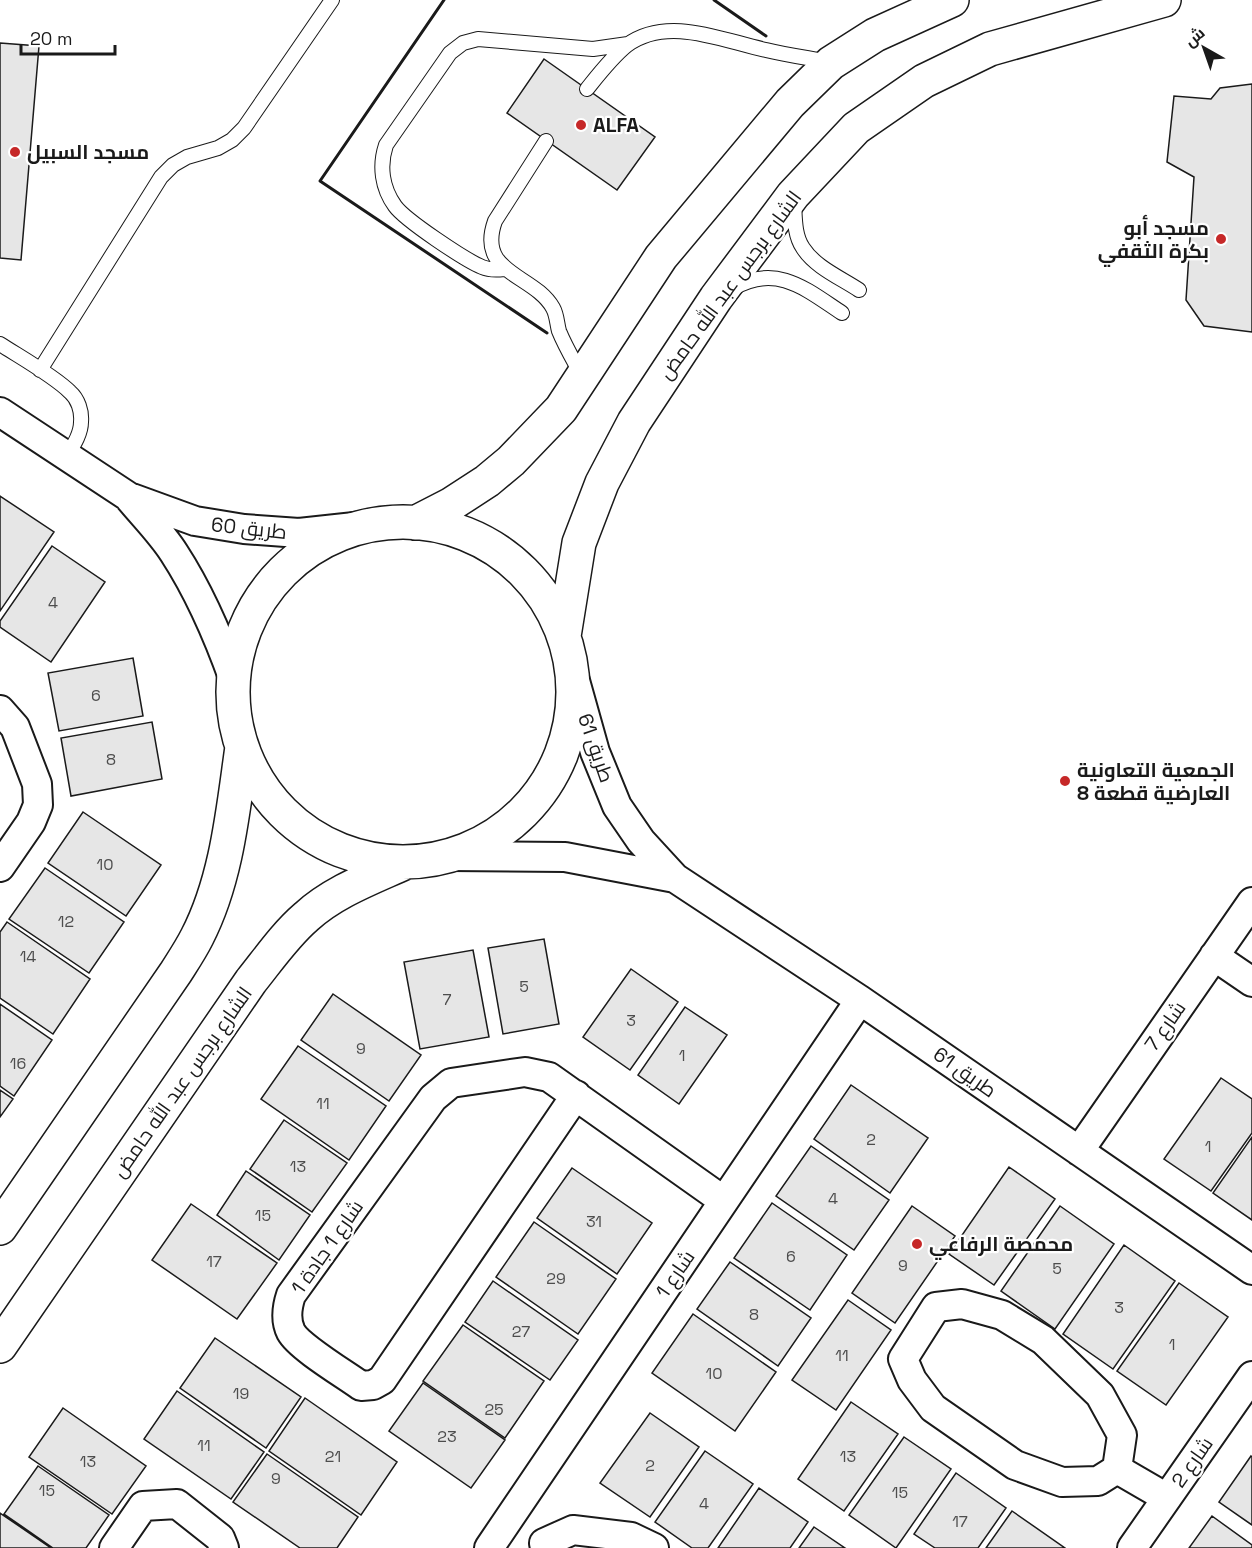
<svg xmlns="http://www.w3.org/2000/svg" width="1252" height="1548" viewBox="0 0 1252 1548" font-family="'Space Grotesk',Cairo,sans-serif">
	<style>
		.building { fill: #e6e6e6; stroke: #1a1a1a; stroke-width: 1.5 }
		.lines { fill: none; stroke-linecap: round; stroke-linejoin: round }
		.lane-casing { stroke: #1a1a1a; stroke-width: 16 }
		.street-casing { stroke: #1a1a1a; stroke-width: 32 }
		.secondary-casing { stroke: #1a1a1a; stroke-width: 36 }
		.lane { stroke: #fff; stroke-width: 14 }
		.street { stroke: #fff; stroke-width: 28 }
		.secondary { stroke: #fff; stroke-width: 33 }
		.wall { stroke: #1a1a1a; stroke-width: 3 }
		.poi-dot { fill: #c62828; stroke: #fff; stroke-width: 2 }
		.labels { text-anchor: middle; dominant-baseline: central; stroke-width: 4.5; stroke-linejoin: round; paint-order: stroke }
		.number-label { font-size: 16px; fill: #4d4d4d }
		.poi-label { font-size: 20px; font-weight: bold; fill: #1a1a1a; stroke: #fff; text-anchor: start }
		.street-label { font-size: 20px; fill: #1a1a1a; stroke: #fff }
	</style>
	<rect width="100%" height="100%" fill="#fff"/>
	<!-- building -->
	<path class="building" d="M 0,43 L 39,46 L 21,260 L 0,258 Z
		M 544,59 L 655,137 L 617,190 L 507,113 Z
		M 1252,84 L 1252,332 L 1204,326 L 1186,300 L 1194,177 L 1167,162 L 1174,96 L 1211,99 L 1220,88 Z
		M 0,496 L 54,532 L 0,611 Z
		M 52,546 L 105,582 L 51,662 L 0,627 L 0,621 Z
		M 133,658 L 143,716 L 59,731 L 48,673 Z
		M 152,722 L 162,779 L 71,796 L 61,738 Z
		M 83,812 L 161,865 L 126,916 L 48,863 Z
		M 45,868 L 124,922 L 89,973 L 9,919 Z
		M 7,922 L 90,979 L 53,1034 L 0,998 L 0,932 Z
		M 544,939 L 559,1024 L 503,1034 L 488,948 Z
		M 473,950 L 489,1037 L 420,1049 L 404,962 Z
		M 631,969 L 678,1002 L 630,1070 L 583,1037 Z
		M 333,994 L 421,1055 L 389,1101 L 301,1040 Z
		M 0,1004 L 52,1040 L 14,1096 L 0,1086 Z
		M 685,1007 L 727,1035 L 679,1104 L 638,1075 Z
		M 298,1046 L 386,1106 L 349,1160 L 261,1099 Z
		M 1221,1078 L 1252,1099 L 1252,1133 L 1211,1191 L 1164,1159 Z
		M 851,1085 L 928,1138 L 890,1193 L 814,1139 Z
		M 0,1090 L 13,1099 L 0,1117 Z
		M 284,1120 L 347,1163 L 312,1212 L 250,1169 Z
		M 1252,1137 L 1252,1220 L 1213,1193 Z
		M 811,1146 L 889,1200 L 854,1250 L 776,1196 Z
		M 1009,1167 L 1055,1199 L 994,1285 L 949,1254 Z
		M 572,1168 L 652,1223 L 617,1274 L 537,1218 Z
		M 246,1171 L 310,1215 L 279,1260 L 217,1215 Z
		M 772,1203 L 847,1255 L 810,1310 L 734,1258 Z
		M 191,1204 L 277,1263 L 237,1319 L 152,1260 Z
		M 912,1206 L 955,1236 L 895,1323 L 852,1293 Z
		M 1060,1206 L 1114,1244 L 1055,1329 L 1001,1291 Z
		M 534,1222 L 616,1279 L 578,1334 L 496,1277 Z
		M 1124,1245 L 1175,1281 L 1113,1369 L 1063,1334 Z
		M 730,1262 L 811,1318 L 778,1366 L 697,1309 Z
		M 493,1281 L 578,1340 L 550,1380 L 465,1322 Z
		M 1179,1283 L 1228,1317 L 1166,1405 L 1117,1371 Z
		M 848,1300 L 891,1330 L 836,1410 L 792,1380 Z
		M 693,1314 L 776,1372 L 735,1431 L 652,1373 Z
		M 463,1325 L 544,1381 L 505,1438 L 423,1381 Z
		M 215,1338 L 301,1397 L 266,1448 L 180,1388 Z
		M 423,1383 L 505,1440 L 471,1488 L 389,1431 Z
		M 177,1391 L 264,1452 L 231,1499 L 144,1439 Z
		M 305,1398 L 397,1462 L 361,1515 L 269,1451 Z
		M 851,1402 L 898,1434 L 844,1511 L 798,1479 Z
		M 63,1408 L 146,1466 L 112,1514 L 29,1457 Z
		M 650,1413 L 699,1447 L 650,1517 L 600,1483 Z
		M 904,1437 L 951,1469 L 896,1548 L 849,1515 Z
		M 705,1451 L 753,1484 L 708,1548 L 692,1548 L 655,1522 Z
		M 267,1454 L 358,1517 L 337,1548 L 300,1548 L 233,1502 Z
		M 1251,1456 L 1252,1457 L 1252,1525 L 1219,1502 Z
		M 38,1466 L 109,1515 L 86,1548 L 53,1548 L 4,1514 Z
		M 956,1473 L 1006,1508 L 978,1548 L 935,1548 L 914,1534 Z
		M 759,1488 L 808,1522 L 790,1548 L 718,1548 Z
		M 1012,1511 L 1065,1548 L 986,1548 Z
		M 0,1513 L 51,1548 L 0,1548 Z
		M 1212,1516 L 1252,1545 L 1252,1548 L 1189,1548 Z
		M 814,1527 L 845,1548 L 799,1548 Z"/>
	<g class="lines">
		<!-- lane casing -->
		<g class="lane-casing">
			<path id="lane" d="M 587,89 C 599,74 612,57 627,45 C 668,15 723,41 766,50 C 787,55 808,58 829,62
				M 546,141 L 495,221 C 476,274 534,274 553,308 C 557,315 557,324 559,331 C 565,346 574,361 582,376
				M 794,202 C 795,217 794,235 803,248 C 815,267 841,278 859,290
				M 504,269 C 496,270 489,270 482,267 C 465,260 405,220 395,206 C 382,188 379,166 386,145 L 450,53 L 463,43 L 478,39 L 593,49 L 628,44
				M 734,288 C 777,263 807,290 842,313
				M 0,344 C 20,357 54,376 70,392 C 78,399 82,411 81,422 C 81,434 73,446 67,456
				M 40,370 L 161,177 L 173,165 L 187,157 L 218,148 L 232,140 L 244,128 L 332,0"/>
		</g>
		<!-- street casing -->
		<g class="street-casing">
			<path id="street" d="M 0,412 L 129,497 L 195,521 L 244,529 L 299,533 L 373,525
				M 130,499 C 145,517 162,534 174,553 C 200,593 218,635 234,680
				M 572,670 L 595,752 L 617,806 L 641,841 L 675,878 L 860,1000 L 1252,1270
				M 0,710 L 15,727 L 37,784 L 38,805 L 31,822 L 0,867
				M 450,856 L 565,857 L 675,878
				M 1214,956 L 1252,982
				M 576,1095 L 382,1380 L 373,1385 L 361,1386 C 346,1375 299,1347 291,1332 C 285,1320 287,1307 291,1295 L 433,1098 L 451,1083 L 525,1072 L 549,1077 L 724,1201
				M 1079,1151 L 1252,902
				M 962,1304 L 1002,1315 L 1043,1340 L 1100,1395 L 1122,1435 L 1117,1469 L 1098,1481 L 1062,1482 L 1015,1465 L 933,1408 L 912,1380 L 903,1359 L 936,1307 Z
				M 1117,1469 L 1167,1498
				M 114,1548 L 143,1506 L 177,1504 L 220,1538 L 224,1548
				M 489,1548 L 860,1000
				M 545,1548 L 544,1543 L 573,1530 L 631,1537 L 654,1548
				M 1132,1548 L 1252,1376"/>
		</g>
		<!-- secondary casing -->
		<g class="secondary-casing">
			<path id="secondary" d="M233 692a170 170 0 1 1 340 0a170 170 0 1 1-340 0Z
				M 415,523 L 450,505 L 487,481 L 511,461 L 561,409 L 661,257 L 790,103 L 831,63 L 875,35 L 952,0
				M 564,636 L 579,543 L 602,483 L 634,422 L 716,298 L 793,195 L 856,128 L 924,81 L 990,49 L 1164,0
				M 0,1228 L 176,972 C 183,961 191,949 197,937 C 227,879 233,810 242,747
				M 0,1346 L 251,981 C 268,960 285,935 306,917 C 333,892 371,878 404,863"/>
		</g>
		<!-- lane -->
		<use href="#lane" class="lane"/>
		<!-- street -->
		<use href="#street" class="street"/>
		<!-- secondary -->
		<use href="#secondary" class="secondary"/>
		<!-- wall -->
		<path class="wall" d="M 444,0 L 320,181 L 547,333
			M 714,0 L 766,36"/>
	</g>
	<!-- markers -->
	<g class="poi-dot">
		<circle cx="581" cy="125" r="6"/>
		<circle cx="15" cy="152" r="6"/>
		<circle cx="1221" cy="239" r="6"/>
		<circle cx="1065" cy="781" r="6"/>
		<circle cx="917" cy="1244" r="6"/>
	</g>
	<g class="labels">
		<!-- number labels -->
		<g class="number-label">
			<text x="53" y="602">4</text>
			<text x="96" y="695">6</text>
			<text x="111" y="759">8</text>
			<text x="105" y="864">10</text>
			<text x="66" y="921">12</text>
			<text x="28" y="956">14</text>
			<text x="524" y="986">5</text>
			<text x="447" y="999">7</text>
			<text x="631" y="1020">3</text>
			<text x="361" y="1048">9</text>
			<text x="682" y="1055">1</text>
			<text x="18" y="1063">16</text>
			<text x="323" y="1103">11</text>
			<text x="871" y="1139">2</text>
			<text x="1208" y="1146">1</text>
			<text x="298" y="1166">13</text>
			<text x="833" y="1198">4</text>
			<text x="263" y="1215">15</text>
			<text x="594" y="1221">31</text>
			<text x="791" y="1256">6</text>
			<text x="214" y="1261">17</text>
			<text x="903" y="1265">9</text>
			<text x="1057" y="1268">5</text>
			<text x="556" y="1278">29</text>
			<text x="1119" y="1307">3</text>
			<text x="754" y="1314">8</text>
			<text x="521" y="1331">27</text>
			<text x="1172" y="1344">1</text>
			<text x="842" y="1355">11</text>
			<text x="714" y="1373">10</text>
			<text x="241" y="1393">19</text>
			<text x="494" y="1409">25</text>
			<text x="447" y="1436">23</text>
			<text x="204" y="1445">11</text>
			<text x="333" y="1456">21</text>
			<text x="848" y="1456">13</text>
			<text x="88" y="1461">13</text>
			<text x="650" y="1465">2</text>
			<text x="276" y="1478">9</text>
			<text x="47" y="1490">15</text>
			<text x="900" y="1492">15</text>
			<text x="704" y="1503">4</text>
			<text x="960" y="1521">17</text>
		</g>
		<!-- poi labels -->
		<g class="poi-label">
			<text x="593" y="125">ALFA</text>
			<text x="27" y="152">مسجد السبيل</text>
			<text x="1209" y="228" text-anchor="end">مسجد أبو<tspan x="1209" dy="23">بكرة الثقفي</tspan></text>
			<text x="1077" y="770">الجمعية التعاونية<tspan x="1077" dy="23">العارضية قطعة 8</tspan></text>
			<text x="929" y="1244">محمصة الرفاعي</text>
		</g>
		<!-- street labels -->
		<g class="street-label">
			<text transform="translate(730 285) rotate(-54)">الشارع برجس عبد الله حامض</text>
			<text transform="translate(249 528) rotate(6)">طريق 60</text>
			<text transform="translate(596 748) rotate(71)">طريق 61</text>
			<text transform="translate(1165 1026) rotate(-55)">شارع 7</text>
			<text transform="translate(965 1072) rotate(35)">طريق 61</text>
			<text transform="translate(182 1082) rotate(-55)">الشارع برجس عبد الله حامض</text>
			<text transform="translate(327 1247) rotate(-55)">شارع 1 جادة 1</text>
			<text transform="translate(675 1274) rotate(-56)">شارع 1</text>
			<text transform="translate(1192 1462) rotate(-55)">شارع 2</text>
		</g>
	</g>
	<!-- north arrow -->
	<g transform="translate(1204 48) rotate(320)" stroke="#ffffff" stroke-width="4.5" paint-order="stroke">
	<path d="M0-4.5L10 22L0 15L-10 22Z" fill="#1a1a1a"/>
	<text y="-9" font-size="16" font-weight="bold" text-anchor="middle" fill="#1a1a1a">ش</text>
	</g>
	<!-- scale -->
	<path d="M21 45v9h94v-9" fill="none" stroke="#1a1a1a" stroke-width="3"/>
	<text x="30" y="45" font-size="18" fill="#1a1a1a" stroke="#ffffff" stroke-width="4.5" paint-order="stroke">20 m</text>
</svg>
